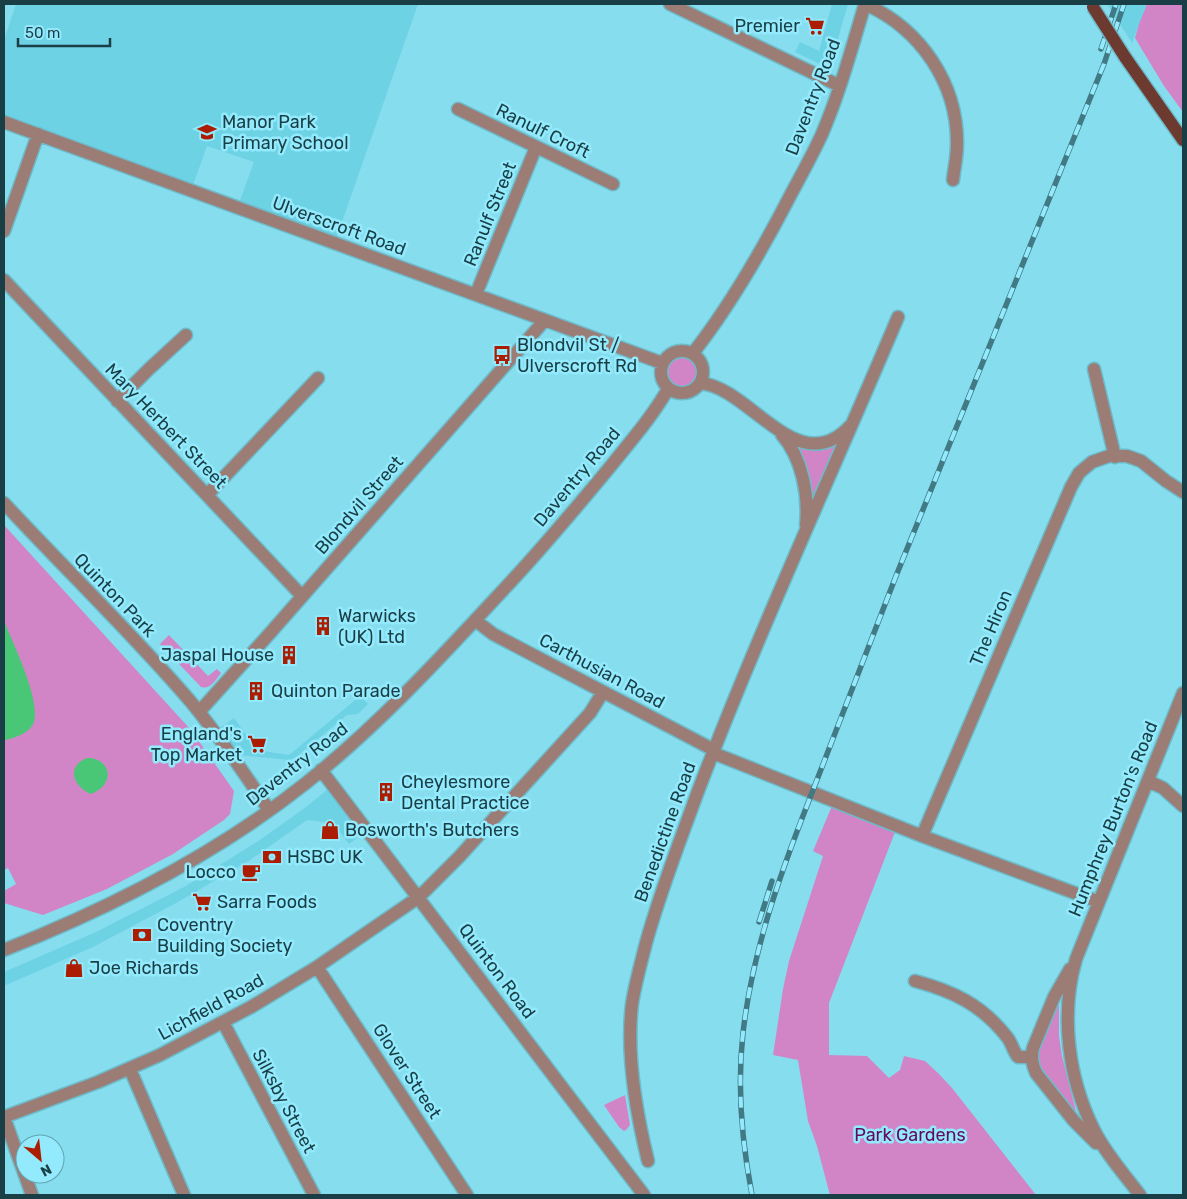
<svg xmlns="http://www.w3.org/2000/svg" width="1187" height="1199" viewBox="0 0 1187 1199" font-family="Rubik,sans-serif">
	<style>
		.built { fill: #6ed2e5 }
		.green { fill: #d185c6 }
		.water { fill: #49c776 }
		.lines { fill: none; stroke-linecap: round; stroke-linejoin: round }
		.minor-casing { stroke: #6ebac9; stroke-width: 15 }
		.major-casing { stroke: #6ebac9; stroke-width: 15 }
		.minor { stroke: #9b7d76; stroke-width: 12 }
		.major { stroke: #6d3a30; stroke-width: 12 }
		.rail-casing { stroke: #417984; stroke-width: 5.5 }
		.rail { stroke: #93eafc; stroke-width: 4; stroke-dasharray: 11; stroke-linecap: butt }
		.major-bridge-casing { stroke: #6ebac9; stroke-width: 15; stroke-linecap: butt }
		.major-bridge { stroke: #6d3a30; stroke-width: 12 }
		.labels { text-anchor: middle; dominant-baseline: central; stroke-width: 5; stroke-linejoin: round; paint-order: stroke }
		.poi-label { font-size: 18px; fill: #193e45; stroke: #93eafc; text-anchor: start }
		.street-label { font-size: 18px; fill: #193e45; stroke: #93eafc }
		.park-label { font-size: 18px; fill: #65095e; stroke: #93eafc }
	</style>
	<rect width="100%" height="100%" fill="#86ddee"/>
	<!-- built -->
	<path class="built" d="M 16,4 L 418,4 L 335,242 L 238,206 L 254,162 L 207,146 L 192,188 L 4,118 L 4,40 Z
		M 832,4 L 848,4 L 833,56 L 828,62 L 820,64 L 795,52 L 800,42 L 819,51 Z
		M 1107,4 L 1147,4 L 1132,43 Z
		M 360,696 L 368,704 L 358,714 L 347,715 L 296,757 L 289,760 L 230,754 L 214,732 L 234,718 L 257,750 L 289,755 Z
		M 333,785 L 368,830 L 349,844 L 333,823 L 307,820 L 250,860 L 178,902 L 93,947 L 4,986 L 4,972 L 96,932 L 184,887 L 257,842 L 306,807 Z"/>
	<!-- green -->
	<path class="green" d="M 1147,4 L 1183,4 L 1183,112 L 1164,86 L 1135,38 L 1139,24 Z
		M666 371a16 16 0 1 1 32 0a16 16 0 1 1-32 0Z
		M 832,446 L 834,447 L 834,451 L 814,497 L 812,499 L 798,448 L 801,447 L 815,449 Z
		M 4,525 L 191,730 L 234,791 L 230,814 L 224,820 L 173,854 L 107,889 L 43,915 L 4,903 L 4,891 L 16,884 L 8,868 L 4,870 Z
		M 169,635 L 208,676 L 217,669 L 221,673 C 216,680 210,690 201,687 L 160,644 Z
		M 832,806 L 891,829 L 895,832 L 829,1003 L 829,1055 L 867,1056 L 889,1078 L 900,1070 L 904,1056 L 925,1061 L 939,1074 L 952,1088 L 1036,1195 L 830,1195 L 817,1146 L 808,1121 L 798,1060 L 773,1055 L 783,989 L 789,961 L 823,856 L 813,851 Z
		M 1059,998 L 1059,1036 L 1062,1056 L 1078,1119 L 1041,1074 L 1036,1052 Z
		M 625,1095 L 630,1125 L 626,1130 L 624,1131 L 619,1127 L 604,1105 Z"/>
	<!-- water -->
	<path class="water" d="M 4,621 C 12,641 43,704 33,724 C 29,733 13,739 4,740 Z
		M 87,758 C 102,757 114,771 104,785 C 101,789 96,792 91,794 C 74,787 65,767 87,758 Z"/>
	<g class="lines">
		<!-- minor casing -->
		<g class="minor-casing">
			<path id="minor" d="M 670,4 L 840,86
				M 865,4 C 921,29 958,84 957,145 C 957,157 954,169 953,180
				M 458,109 L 613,184
				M 4,122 L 662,363
				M 4,231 L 38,134
				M 4,280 L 302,596
				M 476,294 L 536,147
				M661 372a21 21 0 1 1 42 0a21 21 0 1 1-42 0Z
				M 693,353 C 730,306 761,252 789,198 C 800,177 812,156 822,134 C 840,92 852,47 865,4
				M 1094,369 L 1115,457
				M 700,383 C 750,387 798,482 850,426
				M 117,401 L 149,369 L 186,335
				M 782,435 C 802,458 809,495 806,525
				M 207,495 L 318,378
				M 4,503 C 66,570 132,633 191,702 C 219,736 244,773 269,810
				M 475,620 L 493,634 L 714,750
				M 199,712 L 271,632 L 544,321
				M 713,753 L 922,836 L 1099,902
				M 321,770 L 644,1195
				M 1148,781 L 1163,788 L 1183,806
				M 922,836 L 1071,487 L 1079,473 L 1092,462 L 1109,456 L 1127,456 L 1141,461 L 1166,481 L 1183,492
				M 4,950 C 108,909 218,853 306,783 C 379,725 442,656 505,588 C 542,549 576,508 610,467 C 630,442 652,417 668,389
				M 317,967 L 467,1195
				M 1070,969 L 1054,997 L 1033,1048 C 1031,1058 1032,1064 1036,1073 L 1074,1121 L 1096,1143
				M 915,981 C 953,991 982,1005 1007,1037 C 1012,1043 1013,1051 1018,1057 L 1031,1057
				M 223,1022 L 314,1195
				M 130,1069 L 184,1195
				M 4,1117 L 98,1082 L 160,1055 L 251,1007 L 317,967 L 362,936 L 419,897 L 459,857 L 590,713 L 603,692
				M 4,1117 L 32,1195
				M 648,1161 C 636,1112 626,1054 632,1004 C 635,984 641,963 646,943 C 660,892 679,844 697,794 C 758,633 831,476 898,317
				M 1140,1195 C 1124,1174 1106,1154 1094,1130 C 1068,1078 1060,1014 1076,959 L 1183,693"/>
		</g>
		<!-- major casing -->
		<g class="major-casing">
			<path id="major" d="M 1125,57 L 1183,140"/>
		</g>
		<!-- minor -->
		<use href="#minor" class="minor"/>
		<!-- major -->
		<use href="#major" class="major"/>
		<!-- rail casing -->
		<g class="rail-casing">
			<path id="rail" d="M 1101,49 L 1116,4
				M 759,922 L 772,881
				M 752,1195 C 742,1143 737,1086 743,1033 C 752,953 779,877 808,803 L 896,576 L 1104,64 L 1124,4"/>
		</g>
		<!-- rail -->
		<use href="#rail" class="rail"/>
		<!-- major-bridge casing -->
		<g class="major-bridge-casing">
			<path id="major-bridge" d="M 1093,7 L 1125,57"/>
		</g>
		<!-- major-bridge -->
		<use href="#major-bridge" class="major-bridge"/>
	</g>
	<!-- icons -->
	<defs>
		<g id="supermarket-bare" transform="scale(1.5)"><path d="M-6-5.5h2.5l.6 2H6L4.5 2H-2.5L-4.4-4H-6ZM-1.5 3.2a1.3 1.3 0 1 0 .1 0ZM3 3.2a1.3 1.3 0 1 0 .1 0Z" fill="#ab1c00" stroke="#93eafc" stroke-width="2.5" paint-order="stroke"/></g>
		<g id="school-bare" transform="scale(1.5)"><path d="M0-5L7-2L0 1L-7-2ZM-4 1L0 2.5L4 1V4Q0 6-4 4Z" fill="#ab1c00" stroke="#93eafc" stroke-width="2.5" paint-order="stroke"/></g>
		<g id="bus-bare" transform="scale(1.5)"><path d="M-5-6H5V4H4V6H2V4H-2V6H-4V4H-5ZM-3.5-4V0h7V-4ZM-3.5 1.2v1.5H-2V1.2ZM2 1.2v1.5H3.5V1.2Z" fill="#ab1c00" stroke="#93eafc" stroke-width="2.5" paint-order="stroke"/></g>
		<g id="building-bare" transform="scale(1.5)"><path d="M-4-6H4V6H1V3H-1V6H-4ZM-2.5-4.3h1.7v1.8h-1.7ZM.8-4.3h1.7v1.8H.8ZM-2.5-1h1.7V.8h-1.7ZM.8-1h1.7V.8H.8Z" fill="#ab1c00" stroke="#93eafc" stroke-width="2.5" paint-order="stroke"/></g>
		<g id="shop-bare" transform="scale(1.5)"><path d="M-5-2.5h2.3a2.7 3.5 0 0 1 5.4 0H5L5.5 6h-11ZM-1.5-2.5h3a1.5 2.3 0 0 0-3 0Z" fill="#ab1c00" stroke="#93eafc" stroke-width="2.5" paint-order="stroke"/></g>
		<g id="bank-bare" transform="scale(1.5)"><path d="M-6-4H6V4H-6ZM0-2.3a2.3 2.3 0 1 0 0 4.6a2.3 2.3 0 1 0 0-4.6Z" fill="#ab1c00" stroke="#93eafc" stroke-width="2.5" paint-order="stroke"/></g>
		<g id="cafe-bare" transform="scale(1.5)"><path d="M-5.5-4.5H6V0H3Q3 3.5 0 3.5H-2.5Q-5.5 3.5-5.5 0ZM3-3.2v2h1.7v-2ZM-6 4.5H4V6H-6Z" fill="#ab1c00" stroke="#93eafc" stroke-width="2.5" paint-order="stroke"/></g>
	</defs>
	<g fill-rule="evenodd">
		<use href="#supermarket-bare" x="815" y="26"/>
		<use href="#school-bare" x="207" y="132"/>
		<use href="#bus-bare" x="502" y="355"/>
		<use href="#building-bare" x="323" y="626"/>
		<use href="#building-bare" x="289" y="655"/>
		<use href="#building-bare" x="256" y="691"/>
		<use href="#supermarket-bare" x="257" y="744"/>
		<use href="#building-bare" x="386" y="792"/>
		<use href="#shop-bare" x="330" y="830"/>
		<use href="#bank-bare" x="272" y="857"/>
		<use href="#cafe-bare" x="251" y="872"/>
		<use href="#supermarket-bare" x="202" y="902"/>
		<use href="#bank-bare" x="142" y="935"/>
		<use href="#shop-bare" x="74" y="968"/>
	</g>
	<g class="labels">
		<!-- poi labels -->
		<g class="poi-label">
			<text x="800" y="26" text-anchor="end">Premier</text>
			<text x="222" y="122">Manor Park<tspan x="222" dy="21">Primary School</tspan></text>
			<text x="517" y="345">Blondvil St /<tspan x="517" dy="21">Ulverscroft Rd</tspan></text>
			<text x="338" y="616">Warwicks<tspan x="338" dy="21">(UK) Ltd</tspan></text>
			<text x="274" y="655" text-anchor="end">Jaspal House</text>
			<text x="271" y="691">Quinton Parade</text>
			<text x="242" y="734" text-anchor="end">England's<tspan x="242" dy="21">Top Market</tspan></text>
			<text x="401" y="782">Cheylesmore<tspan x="401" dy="21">Dental Practice</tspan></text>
			<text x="345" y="830">Bosworth's Butchers</text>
			<text x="287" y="857">HSBC UK</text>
			<text x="236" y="872" text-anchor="end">Locco</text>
			<text x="217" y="902">Sarra Foods</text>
			<text x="157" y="925">Coventry<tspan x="157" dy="21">Building Society</tspan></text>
			<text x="89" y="968">Joe Richards</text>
		</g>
		<!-- street labels -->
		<g class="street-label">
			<text transform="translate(813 97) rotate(-69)">Daventry Road</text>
			<text transform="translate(543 131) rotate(26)">Ranulf Croft</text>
			<text transform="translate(490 214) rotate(-68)">Ranulf Street</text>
			<text transform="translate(339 226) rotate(20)">Ulverscroft Road</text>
			<text transform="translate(166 426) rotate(46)">Mary Herbert Street</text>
			<text transform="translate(577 477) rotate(-50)">Daventry Road</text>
			<text transform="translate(359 505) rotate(-49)">Blondvil Street</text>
			<text transform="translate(115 595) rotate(46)">Quinton Park</text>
			<text transform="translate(991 628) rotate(-67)">The Hiron</text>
			<text transform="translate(602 671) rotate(28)">Carthusian Road</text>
			<text transform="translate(297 764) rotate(-38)">Daventry Road</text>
			<text transform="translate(1113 819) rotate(-68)">Humphrey Burton's Road</text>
			<text transform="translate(665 832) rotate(-70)">Benedictine Road</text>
			<text transform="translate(497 971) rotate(53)">Quinton Road</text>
			<text transform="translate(211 1007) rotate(-29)">Lichfield Road</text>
			<text transform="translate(407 1071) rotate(57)">Glover Street</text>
			<text transform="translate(284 1101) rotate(62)">Silksby Street</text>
		</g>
		<!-- park labels -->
		<g class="park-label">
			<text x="910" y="1135">Park Gardens</text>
		</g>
	</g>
	<!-- border -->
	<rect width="1187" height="1199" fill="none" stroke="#193e45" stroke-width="10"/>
	<!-- north arrow -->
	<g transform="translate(40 1159) rotate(152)"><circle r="24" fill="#93eafc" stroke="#62a5b3"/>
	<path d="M0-4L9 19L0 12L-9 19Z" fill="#ab1c00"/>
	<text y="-8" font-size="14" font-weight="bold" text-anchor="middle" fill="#193e45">N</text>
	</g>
	<!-- scale -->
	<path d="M18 38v8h92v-8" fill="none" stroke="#193e45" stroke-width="2.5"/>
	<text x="25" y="38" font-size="15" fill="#193e45" stroke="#93eafc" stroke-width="4" paint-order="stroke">50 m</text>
</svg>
